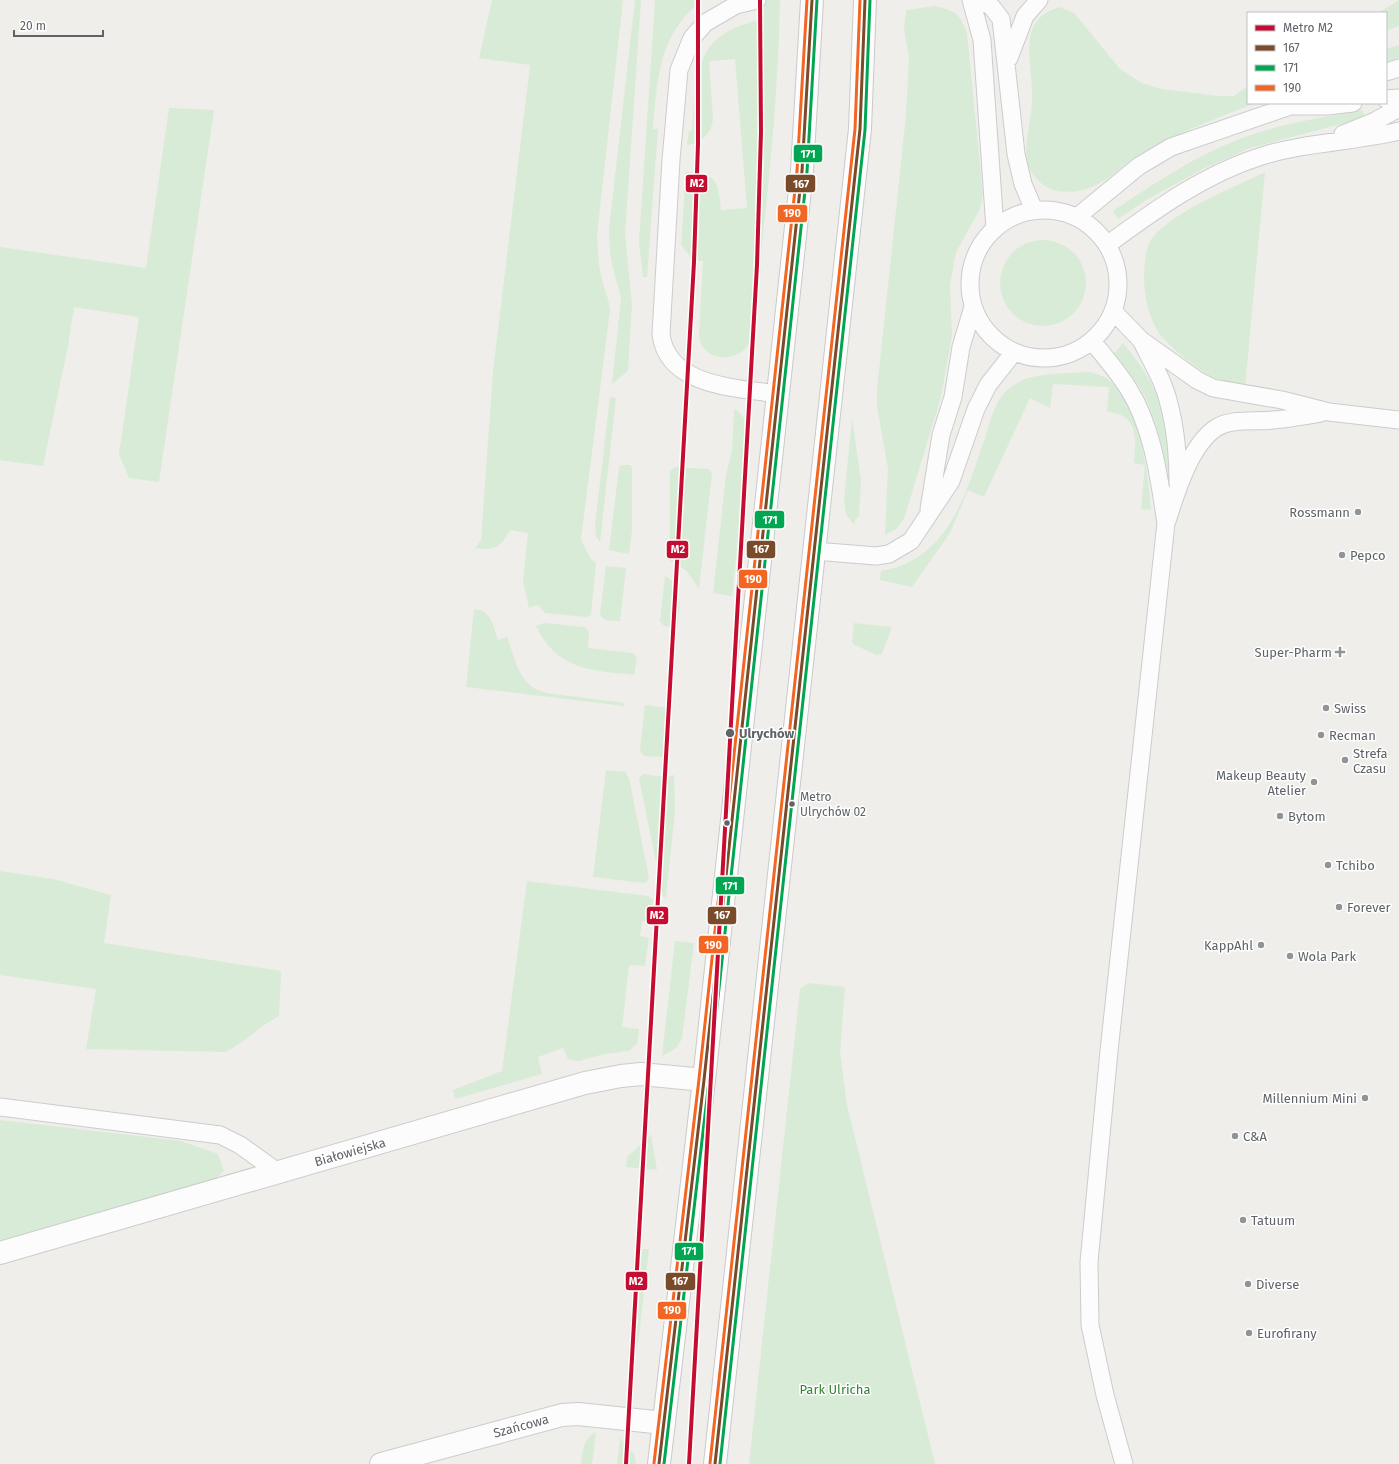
<svg xmlns="http://www.w3.org/2000/svg" width="1399" height="1464" viewBox="0 0 1399 1464" font-family="'Fira Sans',sans-serif">
	<style>
		.green { fill: #d8ebd6 }
		.lines { fill: none; stroke-linecap: round; stroke-linejoin: round }
		.lane-casing { stroke: #cbcccc; stroke-width: 19 }
		.street-casing { stroke: #cbcccc; stroke-width: 24 }
		.secondary-casing { stroke: #cacacb; stroke-width: 24 }
		.lane { stroke: #fdfcfc; stroke-width: 17 }
		.street { stroke: #fdfcfc; stroke-width: 22 }
		.secondary { stroke: #fdfcfc; stroke-width: 22 }
		.bus-1-casing { stroke: #fff; stroke-width: 6 }
		.bus-2-casing { stroke: #fff; stroke-width: 6 }
		.bus-3-casing { stroke: #fff; stroke-width: 6 }
		.bus-1 { stroke: #7a4b2a; stroke-width: 3 }
		.bus-2 { stroke: #00a651; stroke-width: 3 }
		.bus-3 { stroke: #f26522; stroke-width: 3 }
		.metro-1-casing { stroke: #fff; stroke-width: 7 }
		.metro-1 { stroke: #c60c30; stroke-width: 4 }
		.poi-dot { fill: #919496; stroke: #fff; stroke-width: 1.5 }
		.stop-dot { fill: #5f6368; stroke: #fff; stroke-width: 1.5 }
		.labels { text-anchor: middle; dominant-baseline: central; stroke-width: 3; stroke-linejoin: round; paint-order: stroke }
		.bus-label { font-size: 12px; fill: #5f6368; stroke: #fff; text-anchor: start }
		.poi-label { font-size: 13px; fill: #5f6368; stroke: #fff; text-anchor: start }
		.stop-label { font-size: 13px; font-weight: bold; fill: #5f6368; stroke: #fff; text-anchor: start }
		.street-label { font-size: 13px; fill: #5f6368; stroke: #fff }
		.park-label { font-size: 13px; fill: #348238; stroke: #fff }
		.line-badge { stroke: #fff; stroke-width: 1.5 }
		.badge-label { font-size: 11px; text-anchor: middle; font-weight: bold; fill: #fff }
	</style>
	<rect width="100%" height="100%" fill="#efeeea"/>
	<!-- green -->
	<path class="green" d="M 492,0 L 623,0 L 597,235 C 598,250 598,265 602,279 C 604,290 609,298 610,310 L 581,539 L 590,558 L 596,563 L 591,615 L 586,617 L 545,613 L 538,605 L 529,608 L 523,581 L 528,533 L 510,530 C 500,548 495,551 475,548 L 481,540 L 493,371 L 530,65 L 479,58 Z
		M 635,0 L 641,0 L 625,234 L 632,305 L 628,371 L 612,384 L 621,299 C 620,289 616,282 614,272 C 610,258 609,244 609,229 Z
		M 655,0 L 702,0 C 659,34 657,79 653,129 L 658,129 L 647,277 L 643,277 L 639,242 Z
		M 757,0 L 780,0 C 778,114 764,227 751,340 C 739,366 700,362 699,334 L 703,261 L 693,260 L 681,245 L 686,172 C 717,174 718,180 721,210 L 747,208 L 735,59 L 709,61 L 713,118 C 712,133 702,143 687,145 L 689,131 L 692,131 C 697,74 692,36 759,20 Z
		M 1399,0 L 1399,26 L 1386,30 L 1386,13 L 1378,13 Z
		M 935,6 C 956,11 960,14 967,33 L 983,195 L 980,209 L 956,252 L 950,285 L 952,335 L 941,397 L 904,519 L 895,530 L 885,535 L 888,469 L 877,406 L 877,390 L 906,115 L 909,57 L 904,30 L 906,10 Z
		M 1059,7 L 1074,13 L 1120,69 L 1142,83 L 1161,89 L 1219,96 L 1234,96 L 1248,86 L 1248,103 L 1256,103 C 1217,118 1179,132 1142,153 C 1124,163 1109,181 1089,188 C 1076,193 1054,194 1042,184 C 1036,179 1029,170 1027,162 C 1024,142 1031,122 1032,102 C 1034,80 1023,42 1035,24 C 1041,14 1049,11 1059,7 Z
		M 1399,45 L 1399,58 L 1386,62 L 1386,49 Z
		M 169,108 L 214,110 L 159,482 L 129,478 L 119,454 L 139,317 L 74,307 L 68,346 L 43,466 L 0,460 L 0,247 L 146,268 Z
		M 1363,110 L 1364,118 L 1250,148 L 1205,168 L 1146,200 L 1118,219 L 1113,211 C 1155,183 1199,153 1248,136 C 1285,123 1324,117 1363,110 Z
		M 1265,172 L 1245,387 C 1234,384 1221,381 1211,376 C 1196,368 1169,347 1159,333 C 1148,317 1144,294 1144,275 C 1145,264 1145,246 1153,237 C 1177,209 1231,189 1265,172 Z
		M1000 283a43 43 0 1 1 86 0a43 43 0 1 1-86 0Z
		M 1123,343 C 1144,368 1162,396 1167,430 C 1170,446 1169,464 1169,480 C 1163,450 1157,419 1142,391 C 1135,378 1122,366 1113,355 Z
		M 1090,372 C 1096,374 1105,376 1110,381 C 1140,409 1148,470 1151,510 L 1141,509 L 1145,465 L 1134,463 C 1136,439 1139,414 1107,412 L 1109,387 L 1053,384 L 1050,408 L 1030,398 L 984,497 L 968,490 L 950,533 L 912,587 L 880,580 L 881,571 C 950,560 966,492 986,435 C 993,412 997,392 1021,381 C 1036,373 1072,373 1090,372 Z
		M 610,397 L 616,398 L 600,542 L 596,537 L 595,525 Z
		M 734,409 C 745,415 749,426 749,437 L 732,596 L 713,593 L 726,475 L 732,451 Z
		M 852,418 L 861,481 L 859,516 L 855,520 L 854,525 L 846,514 L 844,499 Z
		M 621,465 L 630,465 L 632,468 L 632,530 L 629,554 L 609,550 L 619,468 Z
		M 675,467 L 709,469 L 712,473 L 699,589 L 686,570 L 667,559 L 670,534 L 670,471 Z
		M 606,566 L 626,568 L 620,621 L 605,620 L 600,615 Z
		M 665,576 C 685,584 679,611 677,628 L 664,626 L 660,621 Z
		M 474,609 C 493,612 492,624 498,640 L 507,637 C 516,661 519,687 547,693 L 625,703 L 624,706 L 466,687 Z
		M 544,623 L 585,627 L 589,632 L 588,648 L 633,653 L 637,657 L 634,675 C 590,670 557,670 536,626 Z
		M 854,623 L 892,627 L 882,654 L 876,655 L 853,644 L 852,641 Z
		M 645,705 L 668,708 L 667,731 L 670,757 L 644,756 L 640,751 Z
		M 606,770 L 625,772 L 629,778 L 649,878 L 645,883 L 593,877 Z
		M 643,774 L 666,777 L 674,775 L 675,811 L 666,897 L 663,897 L 639,778 Z
		M 0,871 L 53,879 L 111,895 L 104,943 L 281,971 L 279,1016 L 262,1026 L 245,1040 L 226,1052 L 86,1049 L 96,989 L 0,975 Z
		M 527,881 L 648,896 L 653,900 L 650,922 L 642,921 L 640,936 L 649,938 L 645,966 L 629,965 L 622,1027 L 639,1029 L 637,1044 L 629,1051 L 604,1054 L 579,1061 L 568,1059 L 563,1048 L 538,1057 L 542,1074 L 455,1099 L 453,1090 L 502,1071 Z
		M 675,941 L 694,943 L 682,1039 L 676,1048 L 662,1056 Z
		M 808,983 L 845,987 L 840,1052 L 847,1105 L 935,1464 L 749,1464 L 800,989 Z
		M 0,1120 L 181,1141 L 218,1154 L 224,1171 L 212,1182 L 0,1241 Z
		M 651,1135 L 657,1170 L 626,1167 L 627,1157 Z
		M 641,1249 L 649,1249 L 639,1337 L 633,1363 L 628,1361 L 634,1254 Z
		M 596,1432 L 592,1464 L 581,1464 C 583,1450 583,1439 596,1432 Z
		M 620,1438 L 634,1454 L 636,1464 L 617,1464 Z"/>
	<g class="lines">
		<!-- lane casing -->
		<g class="lane-casing">
			<path id="lane" d="M 757,0 L 736,5 L 705,23 L 692,38 L 679,70 L 671,160 L 661,334 C 667,387 738,388 779,394
				M 971,0 L 982,40 L 995,229
				M 977,0 L 991,6 L 1001,19 L 1016,154 L 1023,184 L 1034,210
				M 1009,58 L 1025,16 L 1039,0
				M 1386,72 L 1399,68
				M 1386,99 L 1399,98
				M 1292,106 L 1327,106 L 1353,103
				M 1343,134 L 1375,121 L 1399,108
				M970 284a74 74 0 1 1 148 0a74 74 0 1 1-148 0Z
				M 1077,217 L 1139,166 L 1171,147 L 1299,103
				M 1107,245 C 1155,210 1204,174 1262,156 C 1307,142 1354,142 1399,131
				M 1113,311 L 1141,340 L 1197,380 L 1213,388 L 1282,400 L 1329,412 L 1399,420
				M 1092,341 C 1104,356 1117,371 1128,388 C 1153,427 1159,478 1166,523 L 1109,1051 L 1089,1262 L 1090,1325 L 1105,1395 L 1124,1464
				M 1142,342 C 1152,362 1164,382 1169,404 C 1176,430 1178,456 1178,483
				M 929,509 L 941,435 L 953,397 L 961,347 L 973,307
				M 1167,521 C 1176,493 1190,445 1216,428 C 1231,418 1255,422 1273,420 C 1289,419 1305,416 1321,413
				M 815,551 L 876,556 L 889,554 L 911,541 L 951,481 L 976,409 L 988,385 L 1014,352
				M 0,1107 L 220,1135 L 240,1145 L 279,1173"/>
		</g>
		<!-- street casing -->
		<g class="street-casing">
			<path id="street" d="M 0,1253 L 585,1083 L 621,1076 L 641,1074 L 704,1080
				M 381,1464 L 562,1415 L 578,1414 L 664,1423"/>
		</g>
		<!-- secondary casing -->
		<g class="secondary-casing">
			<path id="secondary" d="M 659,1464 L 704,1080 L 802,171 L 812,0
				M 715,1464 L 860,129 L 865,0"/>
		</g>
		<!-- lane -->
		<use href="#lane" class="lane"/>
		<!-- street -->
		<use href="#street" class="street"/>
		<!-- secondary -->
		<use href="#secondary" class="secondary"/>
		<!-- bus-1 casing -->
		<g class="bus-1-casing">
			<path id="bus-1" d="M 659,1464 L 704,1080 L 802,171 L 812,0
				M 715,1464 L 860,129 L 865,0"/>
		</g>
		<!-- bus-2 casing -->
		<g class="bus-2-casing">
			<path id="bus-2" d="M 664,1464 L 709,1081 L 807,172 L 817,0
				M 720,1464 L 865,130 L 870,0"/>
		</g>
		<!-- bus-3 casing -->
		<g class="bus-3-casing">
			<path id="bus-3" d="M 654,1463 L 699,1079 L 797,171 L 807,0
				M 710,1463 L 855,129 L 860,0"/>
		</g>
		<!-- bus-1 -->
		<use href="#bus-1" class="bus-1"/>
		<!-- bus-2 -->
		<use href="#bus-2" class="bus-2"/>
		<!-- bus-3 -->
		<use href="#bus-3" class="bus-3"/>
		<!-- metro-1 casing -->
		<g class="metro-1-casing">
			<path id="metro-1" d="M 626,1464 L 694,262 L 698,144 L 698,0
				M 689,1464 L 757,265 L 761,132 L 760,0"/>
		</g>
		<!-- metro-1 -->
		<use href="#metro-1" class="metro-1"/>
	</g>
	<!-- markers -->
	<g class="poi-dot">
		<circle cx="1358" cy="512" r="4"/>
		<circle cx="1342" cy="555" r="4"/>
		<path d="M1338 646h4v4h4v4h-4v4h-4v-4h-4v-4h4z"/>
		<circle cx="1326" cy="708" r="4"/>
		<circle cx="1321" cy="735" r="4"/>
		<circle cx="1345" cy="760" r="4"/>
		<circle cx="1314" cy="782" r="4"/>
		<circle cx="1280" cy="816" r="4"/>
		<circle cx="1328" cy="865" r="4"/>
		<circle cx="1339" cy="907" r="4"/>
		<circle cx="1261" cy="945" r="4"/>
		<circle cx="1290" cy="956" r="4"/>
		<circle cx="1365" cy="1098" r="4"/>
		<circle cx="1235" cy="1136" r="4"/>
		<circle cx="1243" cy="1220" r="4"/>
		<circle cx="1248" cy="1284" r="4"/>
		<circle cx="1249" cy="1333" r="4"/>
	</g>
	<g class="stop-dot">
		<circle cx="730" cy="733" r="5"/>
		<circle cx="792" cy="804" r="3.5"/>
		<circle cx="727" cy="823" r="3.5"/>
	</g>
	<g class="labels">
		<!-- bus labels -->
		<g class="bus-label">
			<text x="800" y="797">Metro<tspan x="800" dy="15">Ulrychów 02</tspan></text>
		</g>
		<!-- poi labels -->
		<g class="poi-label">
			<text x="1350" y="512" text-anchor="end">Rossmann</text>
			<text x="1350" y="555">Pepco</text>
			<text x="1332" y="652" text-anchor="end">Super-Pharm</text>
			<text x="1334" y="708">Swiss</text>
			<text x="1329" y="735">Recman</text>
			<text x="1353" y="753">Strefa<tspan x="1353" dy="15">Czasu</tspan></text>
			<text x="1306" y="775" text-anchor="end">Makeup Beauty<tspan x="1306" dy="15">Atelier</tspan></text>
			<text x="1288" y="816">Bytom</text>
			<text x="1336" y="865">Tchibo</text>
			<text x="1347" y="907">Forever</text>
			<text x="1253" y="945" text-anchor="end">KappAhl</text>
			<text x="1298" y="956">Wola Park</text>
			<text x="1357" y="1098" text-anchor="end">Millennium Mini</text>
			<text x="1243" y="1136">C&amp;A</text>
			<text x="1251" y="1220">Tatuum</text>
			<text x="1256" y="1284">Diverse</text>
			<text x="1257" y="1333">Eurofirany</text>
		</g>
		<!-- stop labels -->
		<g class="stop-label">
			<text x="739" y="733">Ulrychów</text>
		</g>
		<!-- street labels -->
		<g class="street-label">
			<text transform="translate(350 1152) rotate(-16)">Białowiejska</text>
			<text transform="translate(521 1426) rotate(-15)">Szańcowa</text>
		</g>
		<!-- park labels -->
		<g class="park-label">
			<text x="835" y="1389">Park Ulricha</text>
		</g>
	</g>
	<g class="line-badge">
		<rect x="793" y="144" width="30" height="19" rx="4" fill="#00a651"/>
		<rect x="685" y="174" width="23" height="19" rx="4" fill="#c60c30"/>
		<rect x="785" y="174" width="31" height="19" rx="4" fill="#7a4b2a"/>
		<rect x="777" y="204" width="31" height="19" rx="4" fill="#f26522"/>
		<rect x="754" y="510" width="31" height="19" rx="4" fill="#00a651"/>
		<rect x="666" y="540" width="23" height="19" rx="4" fill="#c60c30"/>
		<rect x="746" y="540" width="30" height="19" rx="4" fill="#7a4b2a"/>
		<rect x="738" y="569" width="30" height="20" rx="4" fill="#f26522"/>
		<rect x="715" y="876" width="30" height="19" rx="4" fill="#00a651"/>
		<rect x="646" y="906" width="23" height="19" rx="4" fill="#c60c30"/>
		<rect x="707" y="906" width="30" height="19" rx="4" fill="#7a4b2a"/>
		<rect x="698" y="935" width="31" height="19" rx="4" fill="#f26522"/>
		<rect x="674" y="1242" width="30" height="19" rx="4" fill="#00a651"/>
		<rect x="625" y="1271" width="23" height="20" rx="4" fill="#c60c30"/>
		<rect x="665" y="1272" width="31" height="19" rx="4" fill="#7a4b2a"/>
		<rect x="657" y="1301" width="30" height="19" rx="4" fill="#f26522"/>
	</g>
	<g class="badge-label">
		<text x="808" y="158">171</text>
		<text x="697" y="187">M2</text>
		<text x="801" y="188">167</text>
		<text x="792" y="217">190</text>
		<text x="770" y="524">171</text>
		<text x="678" y="553">M2</text>
		<text x="761" y="553">167</text>
		<text x="753" y="583">190</text>
		<text x="730" y="890">171</text>
		<text x="657" y="919">M2</text>
		<text x="722" y="919">167</text>
		<text x="713" y="949">190</text>
		<text x="689" y="1255">171</text>
		<text x="636" y="1285">M2</text>
		<text x="680" y="1285">167</text>
		<text x="672" y="1314">190</text>
	</g>
	<!-- legend -->
	<rect x="1247" y="12" width="140" height="92" fill="#ffffff" stroke="#bfc1c3"/>
	<rect x="1255" y="25" width="20" height="6" fill="#c60c30" stroke="#bfc1c3"/>
	<text x="1283" y="32" font-size="12" fill="#5f6368">Metro M2</text>
	<rect x="1255" y="45" width="20" height="6" fill="#7a4b2a" stroke="#bfc1c3"/>
	<text x="1283" y="52" font-size="12" fill="#5f6368">167</text>
	<rect x="1255" y="65" width="20" height="6" fill="#00a651" stroke="#bfc1c3"/>
	<text x="1283" y="72" font-size="12" fill="#5f6368">171</text>
	<rect x="1255" y="85" width="20" height="6" fill="#f26522" stroke="#bfc1c3"/>
	<text x="1283" y="92" font-size="12" fill="#5f6368">190</text>
	<!-- scale -->
	<path d="M14 30v6h89v-6" fill="none" stroke="#5f6368" stroke-width="2"/>
	<text x="20" y="30" font-size="12" fill="#5f6368" stroke="#ffffff" stroke-width="3" paint-order="stroke">20 m</text>
</svg>
